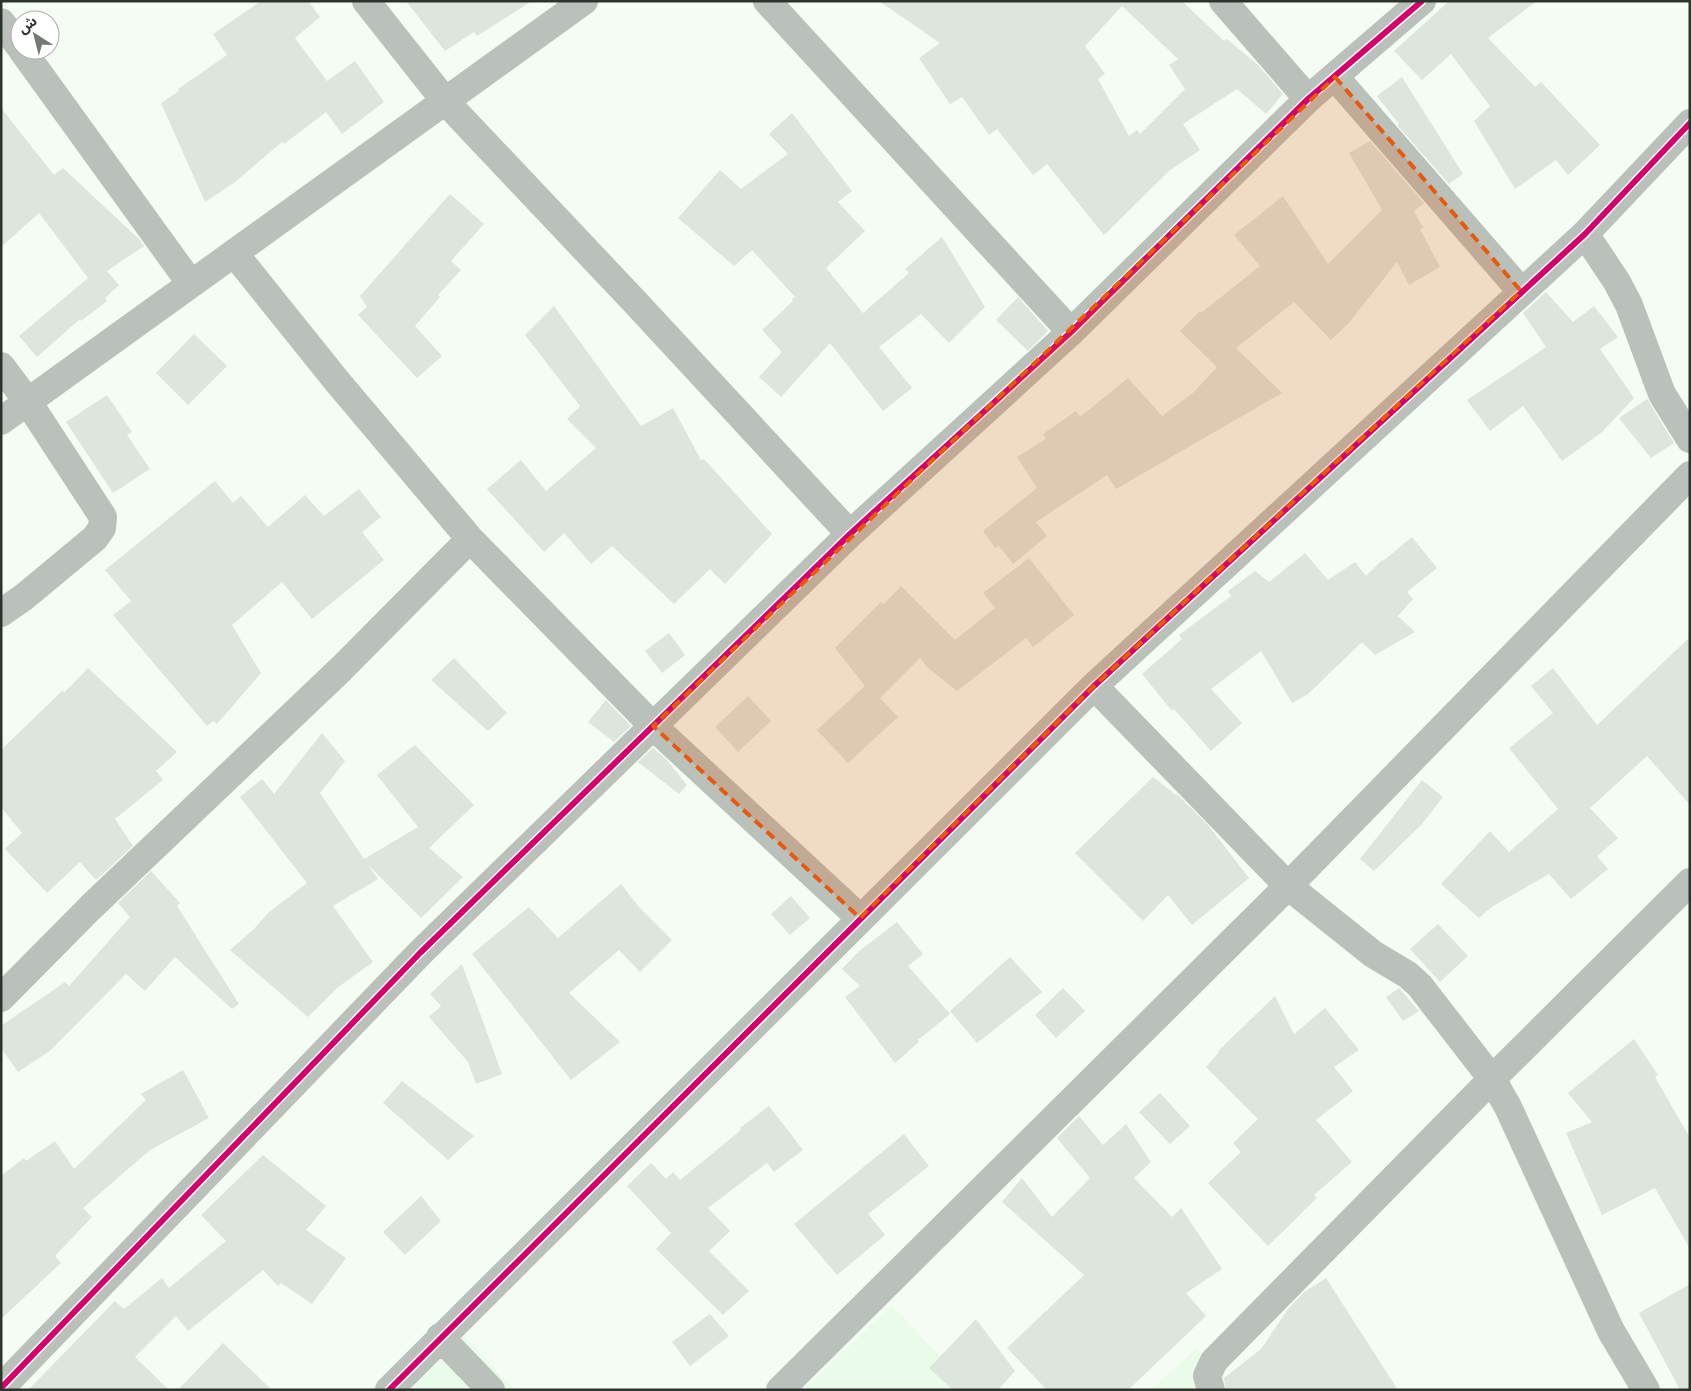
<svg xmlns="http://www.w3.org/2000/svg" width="1691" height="1391" viewBox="0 0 1691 1391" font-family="'Source Serif 4','Noto Sans Arabic',serif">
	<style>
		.built { fill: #eafbea }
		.building { fill: #dde5dd; fill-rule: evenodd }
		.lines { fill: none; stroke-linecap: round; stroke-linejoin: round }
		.minor { stroke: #bac0ba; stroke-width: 28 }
		.cycleway-casing { stroke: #fff; stroke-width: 9 }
		.cycleway { stroke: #d6006c; stroke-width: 6 }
		.marked { fill: #e8590c; fill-opacity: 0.2; stroke: #e8590c; stroke-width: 4; stroke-dasharray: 10 6; stroke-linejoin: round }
	</style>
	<rect width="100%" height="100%" fill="#f4fcf4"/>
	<!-- built -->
	<path class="built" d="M 891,1305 L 973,1390 L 804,1390 Z
		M 446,1318 L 515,1390 L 371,1390 Z
		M 1196,1348 L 1237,1390 L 1152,1390 Z"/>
	<!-- building -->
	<path class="building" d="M 261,1 L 308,1 L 320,17 L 295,38 L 327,81 L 355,61 L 384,102 L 342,134 L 326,112 L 284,144 L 282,142 L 235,182 L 205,202 L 161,103 L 179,91 L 178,89 L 227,55 L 213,34 Z
		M 406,1 L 532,1 L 477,36 L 474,32 L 445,51 Z
		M 879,1 L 1182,1 L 1224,41 L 1227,39 L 1257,64 L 1283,94 L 1266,114 L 1237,89 L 1183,124 L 1200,150 L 1169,171 L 1104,235 L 1047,164 L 1033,175 L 997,129 L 989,135 L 962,97 L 950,104 L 919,58 L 940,43 ZM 1122,6 L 1178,59 L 1169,65 L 1185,89 L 1140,134 L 1137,130 L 1129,136 L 1098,79 L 1105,74 L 1085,46 Z
		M 1449,1 L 1537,1 L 1488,38 L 1535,87 L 1541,82 L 1600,145 L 1568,175 L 1556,160 L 1515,189 L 1474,121 L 1490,106 L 1451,54 L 1422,80 L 1394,51 Z
		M 1402,77 L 1463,174 L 1449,184 L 1397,125 L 1399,124 L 1377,96 Z
		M 1,108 L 54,175 L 63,168 L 140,240 L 144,246 L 107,271 L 119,285 L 105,298 L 107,301 L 81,321 L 80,319 L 37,357 L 19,336 L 88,278 L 39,213 L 1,247 Z
		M 792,113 L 852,191 L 838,202 L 865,231 L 826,268 L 863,313 L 909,273 L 905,269 L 942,237 L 985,307 L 949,343 L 921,314 L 879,347 L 912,388 L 883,411 L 830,343 L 781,397 L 759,377 L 782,352 L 762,330 L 793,301 L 792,299 L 795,297 L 752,250 L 734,266 L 678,218 L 720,170 L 741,189 L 788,154 L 769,134 Z
		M 1370,141 L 1424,203 L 1414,211 L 1423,228 L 1420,229 L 1440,267 L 1409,285 L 1397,262 L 1348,324 L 1331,340 L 1294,302 L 1236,348 L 1282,393 L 1116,489 L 1107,475 L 1036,522 L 1047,536 L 1013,564 L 999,546 L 995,548 L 983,531 L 1037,488 L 1017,457 L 1046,439 L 1043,434 L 1076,411 L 1080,417 L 1128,378 L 1162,416 L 1194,392 L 1217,367 L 1180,331 L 1200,311 L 1201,313 L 1260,266 L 1234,235 L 1283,196 L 1328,264 L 1382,210 L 1349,153 Z
		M 450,194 L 484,224 L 451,261 L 461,270 L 438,295 L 440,297 L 415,326 L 442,356 L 417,378 L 358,315 L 367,307 L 360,296 Z
		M 1546,292 L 1573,322 L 1594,306 L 1618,337 L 1600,349 L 1634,398 L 1602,432 L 1562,461 L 1523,406 L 1490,431 L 1467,400 L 1546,347 L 1523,313 Z
		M 1018,297 L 1048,331 L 1028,351 L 996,320 Z
		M 554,306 L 641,426 L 673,408 L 701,460 L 704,459 L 772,534 L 725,584 L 710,569 L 674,604 L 612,546 L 591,564 L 564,533 L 544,552 L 487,489 L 521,460 L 546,491 L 596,448 L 567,419 L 580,406 L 525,335 Z
		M 194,334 L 227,366 L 188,405 L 156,373 Z
		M 107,395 L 132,432 L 127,435 L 150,469 L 113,493 L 66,422 Z
		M 1647,399 L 1674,443 L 1651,458 L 1619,418 Z
		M 215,481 L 233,503 L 241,496 L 268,527 L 305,495 L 324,516 L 359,489 L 381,517 L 362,532 L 384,560 L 312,619 L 282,582 L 232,625 L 261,673 L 217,724 L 213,721 L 207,726 L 113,615 L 131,601 L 105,570 Z
		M 1412,537 L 1437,568 L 1407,592 L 1413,599 L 1398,616 L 1415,632 L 1375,655 L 1362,642 L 1308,694 L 1292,703 L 1261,651 L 1211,689 L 1242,723 L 1211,751 L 1174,709 L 1172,711 L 1142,674 L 1182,639 L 1179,635 L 1231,596 L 1228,591 L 1255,571 L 1269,582 L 1305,553 L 1328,580 L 1355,562 L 1366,576 L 1382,560 L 1383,561 Z
		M 1029,558 L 1074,615 L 1033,647 L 1026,638 L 957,691 L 927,667 L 920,658 L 880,698 L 898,717 L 848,763 L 817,730 L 865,686 L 835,648 L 881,602 L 884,604 L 901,586 L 955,640 L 995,608 L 983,593 Z
		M 669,633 L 685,655 L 662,673 L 645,651 Z
		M 1690,637 L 1690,805 L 1647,756 L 1590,808 L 1618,838 L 1597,856 L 1608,869 L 1571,899 L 1549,874 L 1493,906 L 1479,918 L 1441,884 L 1490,831 L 1509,852 L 1558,809 L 1509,748 L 1553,713 L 1531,686 L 1553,668 L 1597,725 Z
		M 454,658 L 507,713 L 488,731 L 431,680 Z
		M 88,668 L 177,752 L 156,771 L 163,780 L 115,819 L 133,846 L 96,880 L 80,862 L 47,893 L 5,849 L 22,833 L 1,807 L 1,750 L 63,690 L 64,693 Z
		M 748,696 L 771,721 L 738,752 L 715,727 Z
		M 606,700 L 631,726 L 614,742 L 588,722 Z
		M 322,733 L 345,761 L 320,793 L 364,859 L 418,827 L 377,775 L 415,745 L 474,805 L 429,848 L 463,877 L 421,918 L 368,865 L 378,879 L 333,906 L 373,962 L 337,988 L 308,1017 L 230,950 L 254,929 L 268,913 L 307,883 L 240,797 L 262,779 L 274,794 Z
		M 653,748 L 667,760 L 687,785 L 679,794 L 638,762 Z
		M 1153,777 L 1176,795 L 1177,794 L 1208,825 L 1249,878 L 1192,925 L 1168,895 L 1143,921 L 1075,853 Z
		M 1422,780 L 1443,797 L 1422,824 L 1374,871 L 1360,859 Z
		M 151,871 L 180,903 L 177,906 L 239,1004 L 232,1009 L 175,957 L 145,991 L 126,974 L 51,1050 L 18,1072 L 1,1048 L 1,1026 L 65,982 L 69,986 L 130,917 L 118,903 Z
		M 621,884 L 639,907 L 672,940 L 640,972 L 619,950 L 569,993 L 620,1042 L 571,1080 L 472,954 L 529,907 L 558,938 Z
		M 791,896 L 810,918 L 790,935 L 771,914 Z
		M 897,922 L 923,954 L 908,966 L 950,1014 L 918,1040 L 919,1042 L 895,1063 L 845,997 L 860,986 L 842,969 L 858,952 Z
		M 1438,924 L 1468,956 L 1440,982 L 1410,949 Z
		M 1010,957 L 1042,992 L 977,1043 L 950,1011 Z
		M 462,964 L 502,1074 L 476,1084 L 468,1062 L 429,1017 L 441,1006 L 430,994 Z
		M 1063,988 L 1085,1011 L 1056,1038 L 1035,1015 Z
		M 1399,988 L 1419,1011 L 1403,1021 L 1386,997 Z
		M 1275,996 L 1294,1034 L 1325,1008 L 1359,1050 L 1334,1067 L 1353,1091 L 1316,1120 L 1352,1162 L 1314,1195 L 1317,1198 L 1268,1246 L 1208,1183 L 1241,1152 L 1233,1143 L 1258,1119 L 1206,1067 L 1219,1052 L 1218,1051 Z
		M 1634,1039 L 1658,1075 L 1655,1077 L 1690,1138 L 1690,1249 L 1655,1188 L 1602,1215 L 1566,1133 L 1592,1122 L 1568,1093 Z
		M 183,1070 L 209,1118 L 150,1150 L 83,1208 L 92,1217 L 55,1256 L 61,1263 L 1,1319 L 1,1176 L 24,1158 L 26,1161 L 55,1141 L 74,1169 L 146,1100 L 141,1094 Z
		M 402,1081 L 474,1136 L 448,1160 L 383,1103 Z
		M 1160,1093 L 1190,1126 L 1170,1144 L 1139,1112 Z
		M 769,1106 L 803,1150 L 774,1172 L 767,1163 L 708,1208 L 730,1231 L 709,1251 L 749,1291 L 723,1315 L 656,1249 L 671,1233 L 627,1186 L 651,1163 L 666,1179 L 673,1172 L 680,1180 L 741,1130 L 740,1128 Z
		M 1079,1116 L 1103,1145 L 1126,1124 L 1151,1162 L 1134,1178 L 1172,1217 L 1181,1208 L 1222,1269 L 1186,1293 L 1206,1316 L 1128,1390 L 1047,1390 L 1007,1348 L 1084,1275 L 1002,1202 L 1022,1178 L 1052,1217 L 1090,1178 L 1057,1138 Z
		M 904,1134 L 929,1166 L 868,1214 L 885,1235 L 837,1275 L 794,1224 Z
		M 263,1155 L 326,1206 L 306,1230 L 346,1258 L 312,1304 L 281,1283 L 278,1286 L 263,1270 L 188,1331 L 176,1316 L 135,1357 L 169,1390 L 28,1390 L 115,1301 L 124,1309 L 162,1278 L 169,1288 L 226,1241 L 201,1215 Z
		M 421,1196 L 441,1221 L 405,1255 L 383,1232 Z
		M 1326,1278 L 1398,1390 L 1226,1390 L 1224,1378 L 1261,1349 L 1288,1309 L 1304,1292 Z
		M 1690,1284 L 1690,1390 L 1680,1390 L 1639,1313 Z
		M 710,1314 L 729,1336 L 690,1366 L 672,1342 Z
		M 976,1319 L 1015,1371 L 998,1390 L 953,1390 L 929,1368 Z
		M 223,1343 L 272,1390 L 178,1390 Z"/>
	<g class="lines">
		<!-- minor -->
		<path class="minor" d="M 366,1 L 445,101 L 635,302 L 850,534
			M 767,1 L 1071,332
			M 1223,1 L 1308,99
			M 1,22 L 20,47
			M 22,50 L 191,284
			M 1335,77 L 1521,291
			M 1585,234 L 1617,282 L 1629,305 L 1662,394 L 1690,439
			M 234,253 L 336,380 L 470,539 L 653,726 L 860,918
			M 1,366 L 28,402 L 103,517 L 102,528 L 95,538 L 24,597 L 1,613
			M 1,421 L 584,1
			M 1094,686 L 1288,886 L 1373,954 L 1408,975 L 1420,986 L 1492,1079 L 1508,1107 L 1611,1331 L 1646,1390
			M 1,998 L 91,907 L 341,669 L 470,539
			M 440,1337 L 491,1390
			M 1,1388 L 420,953 L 850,534 L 1071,332 L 1308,99 L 1422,1
			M 389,1390 L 1094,686 L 1585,234 L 1690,123
			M 780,1390 L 1288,886 L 1690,475
			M 1211,1390 L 1207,1376 L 1214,1361 L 1492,1079 L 1690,882"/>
		<!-- cycleway casing -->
		<g class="cycleway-casing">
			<path id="cycleway" d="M 1,1388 L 420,953 L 850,534 L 1071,332 L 1308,99 L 1422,1
				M 389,1390 L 1094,686 L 1585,234 L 1690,123"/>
		</g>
		<!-- cycleway -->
		<use href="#cycleway" class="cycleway"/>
	</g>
	<!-- marked area -->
	<path class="marked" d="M 1335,77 L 1521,291 L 1094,686 L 860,918 L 653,726 Z"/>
	<!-- border -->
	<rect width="1691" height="1391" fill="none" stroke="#2d342d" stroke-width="5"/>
	<!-- north arrow -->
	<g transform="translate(35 35) rotate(324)"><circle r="24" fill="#ffffff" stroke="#abaeab"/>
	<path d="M0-4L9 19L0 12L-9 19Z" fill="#737a73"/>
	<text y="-8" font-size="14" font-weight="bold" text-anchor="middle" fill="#2d342d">ش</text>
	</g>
</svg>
